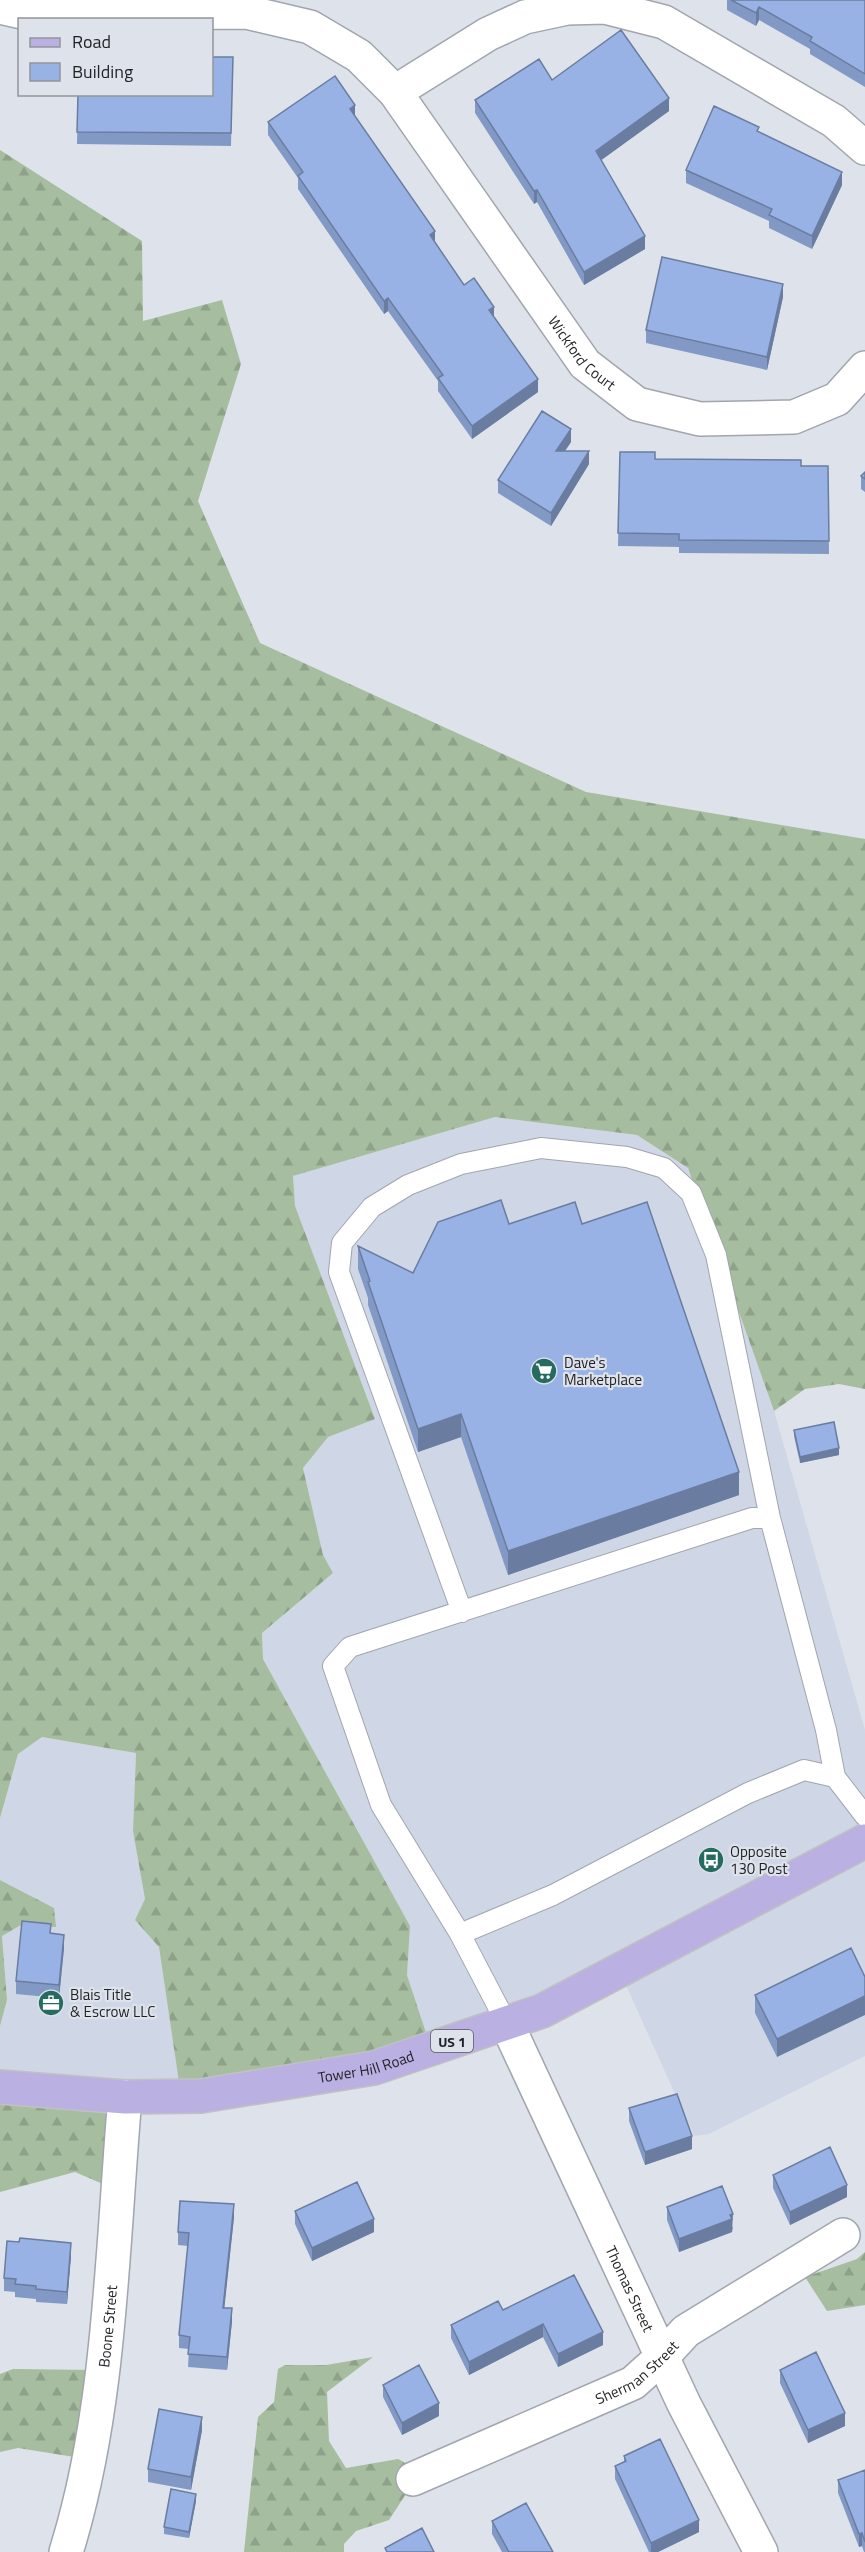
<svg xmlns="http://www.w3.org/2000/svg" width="865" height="2552" viewBox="0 0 865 2552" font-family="'Titillium Web',sans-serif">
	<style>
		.built { fill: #cfd6e5 }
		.forest { fill: url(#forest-firs) }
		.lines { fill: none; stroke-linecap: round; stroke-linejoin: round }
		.service-casing { stroke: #a1a5ad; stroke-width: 22 }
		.minor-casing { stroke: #a1a5ad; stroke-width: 36 }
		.primary-casing { stroke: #c0c1c2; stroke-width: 36 }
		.service { stroke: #fff; stroke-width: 20 }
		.minor { stroke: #fff; stroke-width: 33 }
		.primary { stroke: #bbb0e2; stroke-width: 33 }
		.wall { fill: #8399c5 }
		.shaded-wall { fill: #6a7da0 }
		.building { fill: #98b2e5; stroke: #6a7da0; stroke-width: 1.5 }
		.labels { text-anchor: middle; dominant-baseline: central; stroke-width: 4.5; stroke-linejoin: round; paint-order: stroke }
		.shield { fill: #dee2ea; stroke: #585b5f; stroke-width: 1.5 }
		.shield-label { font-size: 14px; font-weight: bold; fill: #1f2124 }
		.street-label { font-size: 15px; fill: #1f2124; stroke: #dee2ea }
		.poi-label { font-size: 15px; fill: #1f2124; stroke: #dee2ea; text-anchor: start }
	</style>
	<defs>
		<pattern id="forest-firs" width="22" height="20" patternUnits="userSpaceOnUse" patternTransform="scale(1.5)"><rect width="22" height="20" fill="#a6bd9f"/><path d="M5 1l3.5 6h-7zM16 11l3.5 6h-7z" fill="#8ea289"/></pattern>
	</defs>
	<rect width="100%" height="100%" fill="#dee2ea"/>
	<!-- built -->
	<path class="built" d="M 495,1117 L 637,1135 L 688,1168 L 774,1411 L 865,1730 L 865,2056 L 709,2134 L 694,2136 L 621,1974 L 430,2045 L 407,1975 L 410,1926 L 263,1659 L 262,1633 L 333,1573 L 323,1555 L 303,1468 L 328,1437 L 295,1206 L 293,1176 Z
		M 42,1737 L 136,1753 L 133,1831 L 145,1899 L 135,1920 L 159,1947 L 180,2089 L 0,2085 L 0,2026 L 7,2000 L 2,1936 L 21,1925 L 55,1927 L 54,1908 L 0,1880 L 0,1818 L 18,1754 Z"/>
	<!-- forest -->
	<path class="forest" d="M 0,150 L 142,241 L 143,321 L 222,300 L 241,364 L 198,501 L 260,643 L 586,792 L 865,839 L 865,1389 L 839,1384 L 805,1389 L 774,1411 L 688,1168 L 637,1135 L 495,1117 L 293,1176 L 295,1206 L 375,1419 L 328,1437 L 303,1468 L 323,1555 L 333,1573 L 262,1633 L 263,1659 L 410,1926 L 407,1975 L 430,2045 L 180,2089 L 159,1947 L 135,1920 L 145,1899 L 133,1831 L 136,1753 L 42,1737 L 18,1754 L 0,1818 Z
		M 0,1880 L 54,1908 L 56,1927 L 21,1925 L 2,1936 L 7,2000 L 0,2026 Z
		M 0,2085 L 124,2099 L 119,2191 L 75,2172 L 0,2192 Z
		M 865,2252 L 865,2305 L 827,2311 L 805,2277 L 857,2259 Z
		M 373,2357 L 327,2392 L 329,2441 L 346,2468 L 398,2459 L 415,2468 L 415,2480 L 389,2520 L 356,2531 L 344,2544 L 344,2552 L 244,2552 L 258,2417 L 274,2402 L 278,2369 L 285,2365 L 326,2365 Z
		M 13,2369 L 94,2370 L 87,2459 L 18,2448 L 0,2452 L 0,2374 Z"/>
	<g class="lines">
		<!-- service casing -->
		<g class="service-casing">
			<path id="service" d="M 462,1612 L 339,1272 L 342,1243 L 372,1207 L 408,1185 L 461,1164 L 541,1148 L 627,1157 L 664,1168 L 691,1193 L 716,1255 L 770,1518 L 826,1730 L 835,1777 L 865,1816
				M 460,1934 L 553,1895 L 748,1793 L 804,1770 L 835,1777
				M 506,2022 L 460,1934 L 381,1805 L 333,1666 L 350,1647 L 752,1518 L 770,1518"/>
		</g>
		<!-- minor casing -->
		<g class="minor-casing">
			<g id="minor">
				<path id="s1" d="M 0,7 L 26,13 L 246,12 L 310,27 L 359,56 L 395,92 L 585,364 L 637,404 L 700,419 L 794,417 L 837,399 L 865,368"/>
				<path d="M 395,92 L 488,34 L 525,17 L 567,8 L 605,7 L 664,22 L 834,121 L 865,148"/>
				<path id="s2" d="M 506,2022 L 684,2404 L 761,2552"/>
				<path id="s3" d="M 413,2479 L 633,2383 L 662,2357 L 686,2331 L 843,2235"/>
				<path id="s4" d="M 66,2552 C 111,2409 112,2246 125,2097"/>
			</g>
		</g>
		<!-- primary casing -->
		<g class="primary-casing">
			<g id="primary">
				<path id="s5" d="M 0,2087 L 125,2097 L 201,2096 L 374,2068 L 542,2011 L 865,1841"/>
			</g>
		</g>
		<!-- service -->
		<use href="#service" class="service"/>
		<!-- minor -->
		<use href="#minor" class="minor"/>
		<!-- primary -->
		<use href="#primary" class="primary"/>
	</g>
	<!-- wall -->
	<path class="wall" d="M 727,0 L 865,0 L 865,87 L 810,54 L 810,49 L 759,20 L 756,26 L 727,10 Z
		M 233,57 L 231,146 L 77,144 L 78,94 Z
		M 552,80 L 669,111 L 601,160 L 645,249 L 584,285 L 537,202 L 534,204 L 475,113 L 475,100 Z
		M 355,116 L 435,243 L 464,285 L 494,317 L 538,392 L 472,439 L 438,391 L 438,381 L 388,311 L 384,314 L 298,189 L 298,178 L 268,135 L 268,122 Z
		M 759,132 L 842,185 L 812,249 L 769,228 L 769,221 L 686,183 L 686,170 Z
		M 783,297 L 767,370 L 646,343 L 646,330 Z
		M 571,442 L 565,451 L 589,464 L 551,526 L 498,493 L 498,480 Z
		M 620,452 L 655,459 L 801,466 L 828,466 L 829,554 L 679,553 L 679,547 L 618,546 Z
		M 865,472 L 865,492 L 861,489 L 861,476 Z
		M 509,1224 L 582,1224 L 739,1495 L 508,1575 L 461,1437 L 418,1452 L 368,1305 L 368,1298 L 358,1269 L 358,1246 L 413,1273 Z
		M 794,1430 L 839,1455 L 800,1463 L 794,1436 Z
		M 51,1933 L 64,1948 L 59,1998 L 16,1994 L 16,1981 Z
		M 851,1948 L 777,2057 L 755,2013 L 755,1995 Z
		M 629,2108 L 692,2149 L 645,2165 L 629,2121 Z
		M 773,2175 L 847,2197 L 790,2225 L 773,2188 Z
		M 667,2207 L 733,2227 L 732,2232 L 679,2252 L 667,2220 Z
		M 295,2211 L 374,2232 L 312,2261 L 295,2224 Z
		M 234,2217 L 224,2308 L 232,2321 L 227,2370 L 188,2367 L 189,2349 L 179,2348 L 179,2335 L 188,2246 L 178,2245 L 178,2232 Z
		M 71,2256 L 67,2304 L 36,2302 L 36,2299 L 15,2297 L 15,2292 L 4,2291 L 4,2278 Z
		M 503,2310 L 603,2345 L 558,2367 L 543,2337 L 469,2375 L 451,2338 L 451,2325 Z
		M 780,2370 L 845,2426 L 808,2443 L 780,2383 Z
		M 383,2385 L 439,2416 L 402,2435 L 383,2397 Z
		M 202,2430 L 191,2490 L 148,2482 L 148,2469 Z
		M 624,2456 L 699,2532 L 658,2552 L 649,2552 L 615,2479 L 615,2466 L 624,2462 Z
		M 865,2470 L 865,2552 L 864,2552 L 862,2546 L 859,2547 L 838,2493 L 838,2480 Z
		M 196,2501 L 189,2538 L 164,2534 L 164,2527 Z
		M 492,2521 L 553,2552 L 502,2552 L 492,2534 Z"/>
	<!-- shaded-wall -->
	<path class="shaded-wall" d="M 759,7 L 759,20 L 756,26 L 756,13 Z
		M 669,98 L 669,111 L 596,164 L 596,151 Z
		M 355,105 L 355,118 L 350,109 Z
		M 842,172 L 842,185 L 812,249 L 812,236 Z
		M 537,190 L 537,202 L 534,204 L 534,191 Z
		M 435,231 L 435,244 L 430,235 Z
		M 645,236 L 645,249 L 584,285 L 584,272 Z
		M 783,284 L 783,297 L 767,370 L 767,357 Z
		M 388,298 L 388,311 L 384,314 L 384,301 Z
		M 494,307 L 494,320 L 489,310 Z
		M 538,379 L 538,392 L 472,439 L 472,426 Z
		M 571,429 L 571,442 L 556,464 L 556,451 Z
		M 589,451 L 589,464 L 551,526 L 551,513 Z
		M 461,1414 L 461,1437 L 418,1452 L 418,1429 Z
		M 839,1448 L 839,1455 L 800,1463 L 800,1457 Z
		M 739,1472 L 739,1495 L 508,1575 L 508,1551 Z
		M 64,1935 L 64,1948 L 59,1998 L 59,1985 Z
		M 865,1996 L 865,2015 L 777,2057 L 777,2039 Z
		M 692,2136 L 692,2149 L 645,2165 L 645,2152 Z
		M 847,2185 L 847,2197 L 790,2225 L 790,2212 Z
		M 234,2204 L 234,2217 L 223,2321 L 223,2308 Z
		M 733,2214 L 732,2232 L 679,2252 L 679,2239 Z
		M 374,2219 L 374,2232 L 312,2261 L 312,2248 Z
		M 71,2243 L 71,2256 L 67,2304 L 67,2292 Z
		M 232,2308 L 232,2321 L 227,2370 L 227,2357 Z
		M 543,2324 L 543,2337 L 469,2375 L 469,2362 Z
		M 603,2332 L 603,2345 L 558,2367 L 558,2354 Z
		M 439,2403 L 439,2416 L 402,2435 L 402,2423 Z
		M 845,2413 L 845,2426 L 808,2443 L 808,2430 Z
		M 202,2417 L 202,2430 L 191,2490 L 191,2477 Z
		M 196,2494 L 196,2501 L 189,2538 L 189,2532 Z
		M 699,2520 L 699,2532 L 658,2552 L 651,2552 L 651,2543 Z
		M 862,2533 L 862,2546 L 859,2547 L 859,2534 Z"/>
	<!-- building -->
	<path class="building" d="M 731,0 L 865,0 L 865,74 L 810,41 L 812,37 L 759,7 L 756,13 Z
		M 621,30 L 669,98 L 596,151 L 645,236 L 584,272 L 537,190 L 534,191 L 475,100 L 539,59 L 552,80 Z
		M 212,57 L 233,57 L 231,133 L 77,132 L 78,94 L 212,94 Z
		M 335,76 L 355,105 L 350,109 L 435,231 L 430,235 L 464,285 L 474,278 L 494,307 L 489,310 L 538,379 L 472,426 L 438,378 L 443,375 L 388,298 L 384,301 L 298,176 L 303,172 L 268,122 Z
		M 714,106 L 759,127 L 757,131 L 842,172 L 812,236 L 769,215 L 772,209 L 686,170 Z
		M 662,257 L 783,284 L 767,357 L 646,330 Z
		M 542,411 L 571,429 L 556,451 L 589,451 L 551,513 L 498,480 Z
		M 620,452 L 655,452 L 655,459 L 801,460 L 801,466 L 828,466 L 829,541 L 679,540 L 679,534 L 618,533 Z
		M 865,472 L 865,479 L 861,476 Z
		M 501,1200 L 509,1224 L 575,1202 L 582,1224 L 647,1202 L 739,1472 L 508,1551 L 461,1414 L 418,1429 L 368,1282 L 370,1281 L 358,1246 L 413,1273 L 438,1222 Z
		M 834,1422 L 839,1448 L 800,1457 L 794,1430 Z
		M 22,1921 L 51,1924 L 50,1933 L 64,1935 L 59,1985 L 16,1981 Z
		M 851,1948 L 865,1977 L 865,1996 L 777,2039 L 755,1995 Z
		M 677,2094 L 692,2136 L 645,2152 L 629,2108 Z
		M 830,2147 L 847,2185 L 790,2212 L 773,2175 Z
		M 357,2182 L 374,2219 L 312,2248 L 295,2211 Z
		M 722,2186 L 733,2214 L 730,2215 L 732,2219 L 679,2239 L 667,2207 Z
		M 180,2201 L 234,2204 L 223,2308 L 232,2308 L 227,2357 L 188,2354 L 190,2337 L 179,2335 L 189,2233 L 178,2232 Z
		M 20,2238 L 71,2243 L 67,2292 L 36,2289 L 36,2286 L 15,2284 L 16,2279 L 4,2278 L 7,2241 L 19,2242 Z
		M 574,2275 L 603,2332 L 558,2354 L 543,2324 L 469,2362 L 451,2325 L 498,2301 L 503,2310 Z
		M 816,2352 L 845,2413 L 808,2430 L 780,2370 Z
		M 419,2365 L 439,2403 L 402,2423 L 383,2385 Z
		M 159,2409 L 202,2417 L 191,2477 L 148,2469 Z
		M 660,2439 L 699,2520 L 651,2543 L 615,2466 L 626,2461 L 624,2456 Z
		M 865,2470 L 865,2542 L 862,2533 L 859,2534 L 838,2480 Z
		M 171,2489 L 196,2494 L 189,2532 L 164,2527 Z
		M 526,2503 L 553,2552 L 509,2552 L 492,2521 Z
		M 422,2528 L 434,2552 L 387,2552 L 385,2548 Z"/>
	<!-- icons -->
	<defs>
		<g id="supermarket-disc" transform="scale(1.35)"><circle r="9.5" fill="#256b5f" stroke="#dee2ea"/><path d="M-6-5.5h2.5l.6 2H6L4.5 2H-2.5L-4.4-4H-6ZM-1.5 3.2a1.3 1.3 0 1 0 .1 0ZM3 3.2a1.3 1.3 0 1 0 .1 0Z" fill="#fff"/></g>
		<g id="bus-disc" transform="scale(1.35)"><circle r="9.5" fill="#256b5f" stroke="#dee2ea"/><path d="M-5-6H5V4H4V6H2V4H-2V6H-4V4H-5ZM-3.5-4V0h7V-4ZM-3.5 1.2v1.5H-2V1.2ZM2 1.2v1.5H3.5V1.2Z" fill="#fff"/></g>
		<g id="office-disc" transform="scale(1.35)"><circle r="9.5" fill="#256b5f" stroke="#dee2ea"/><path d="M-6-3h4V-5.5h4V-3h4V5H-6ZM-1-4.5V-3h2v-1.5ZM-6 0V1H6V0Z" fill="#fff"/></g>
	</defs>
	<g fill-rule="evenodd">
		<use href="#supermarket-disc" x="544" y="1371"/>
		<use href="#bus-disc" x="711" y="1860"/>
		<use href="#office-disc" x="51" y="2003"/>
	</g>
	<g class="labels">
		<!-- shield labels -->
		<rect class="shield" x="431" y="2030" width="42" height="22" rx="4.5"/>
		<g class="shield-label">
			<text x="452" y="2041">US 1</text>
		</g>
		<!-- street labels -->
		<g class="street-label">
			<text stroke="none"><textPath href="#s1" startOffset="742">Wickford Court</textPath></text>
			<text stroke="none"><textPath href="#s5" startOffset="369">Tower Hill Road</textPath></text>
			<text stroke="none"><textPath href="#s2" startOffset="294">Thomas Street</textPath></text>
			<text stroke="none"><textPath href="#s4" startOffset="230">Boone Street</textPath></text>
			<text stroke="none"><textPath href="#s3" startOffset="249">Sherman Street</textPath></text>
		</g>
		<!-- poi labels -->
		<g class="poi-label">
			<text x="564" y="1362">Dave's<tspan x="564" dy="17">Marketplace</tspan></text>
			<text x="730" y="1851">Opposite<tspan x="730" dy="17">130 Post</tspan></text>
			<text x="70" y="1994">Blais Title<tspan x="70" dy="17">&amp; Escrow LLC</tspan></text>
		</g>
	</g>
	<!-- legend -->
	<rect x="18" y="18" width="195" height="78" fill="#dee2ea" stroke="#92959b" stroke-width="1.5"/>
	<rect x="30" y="38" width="30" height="9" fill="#bbb0e2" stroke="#92959b" stroke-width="1.5"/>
	<text x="72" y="48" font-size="18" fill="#1f2124">Road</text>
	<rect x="30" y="63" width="30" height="18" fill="#98b2e5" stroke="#92959b" stroke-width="1.5"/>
	<text x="72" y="78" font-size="18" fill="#1f2124">Building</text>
</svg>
